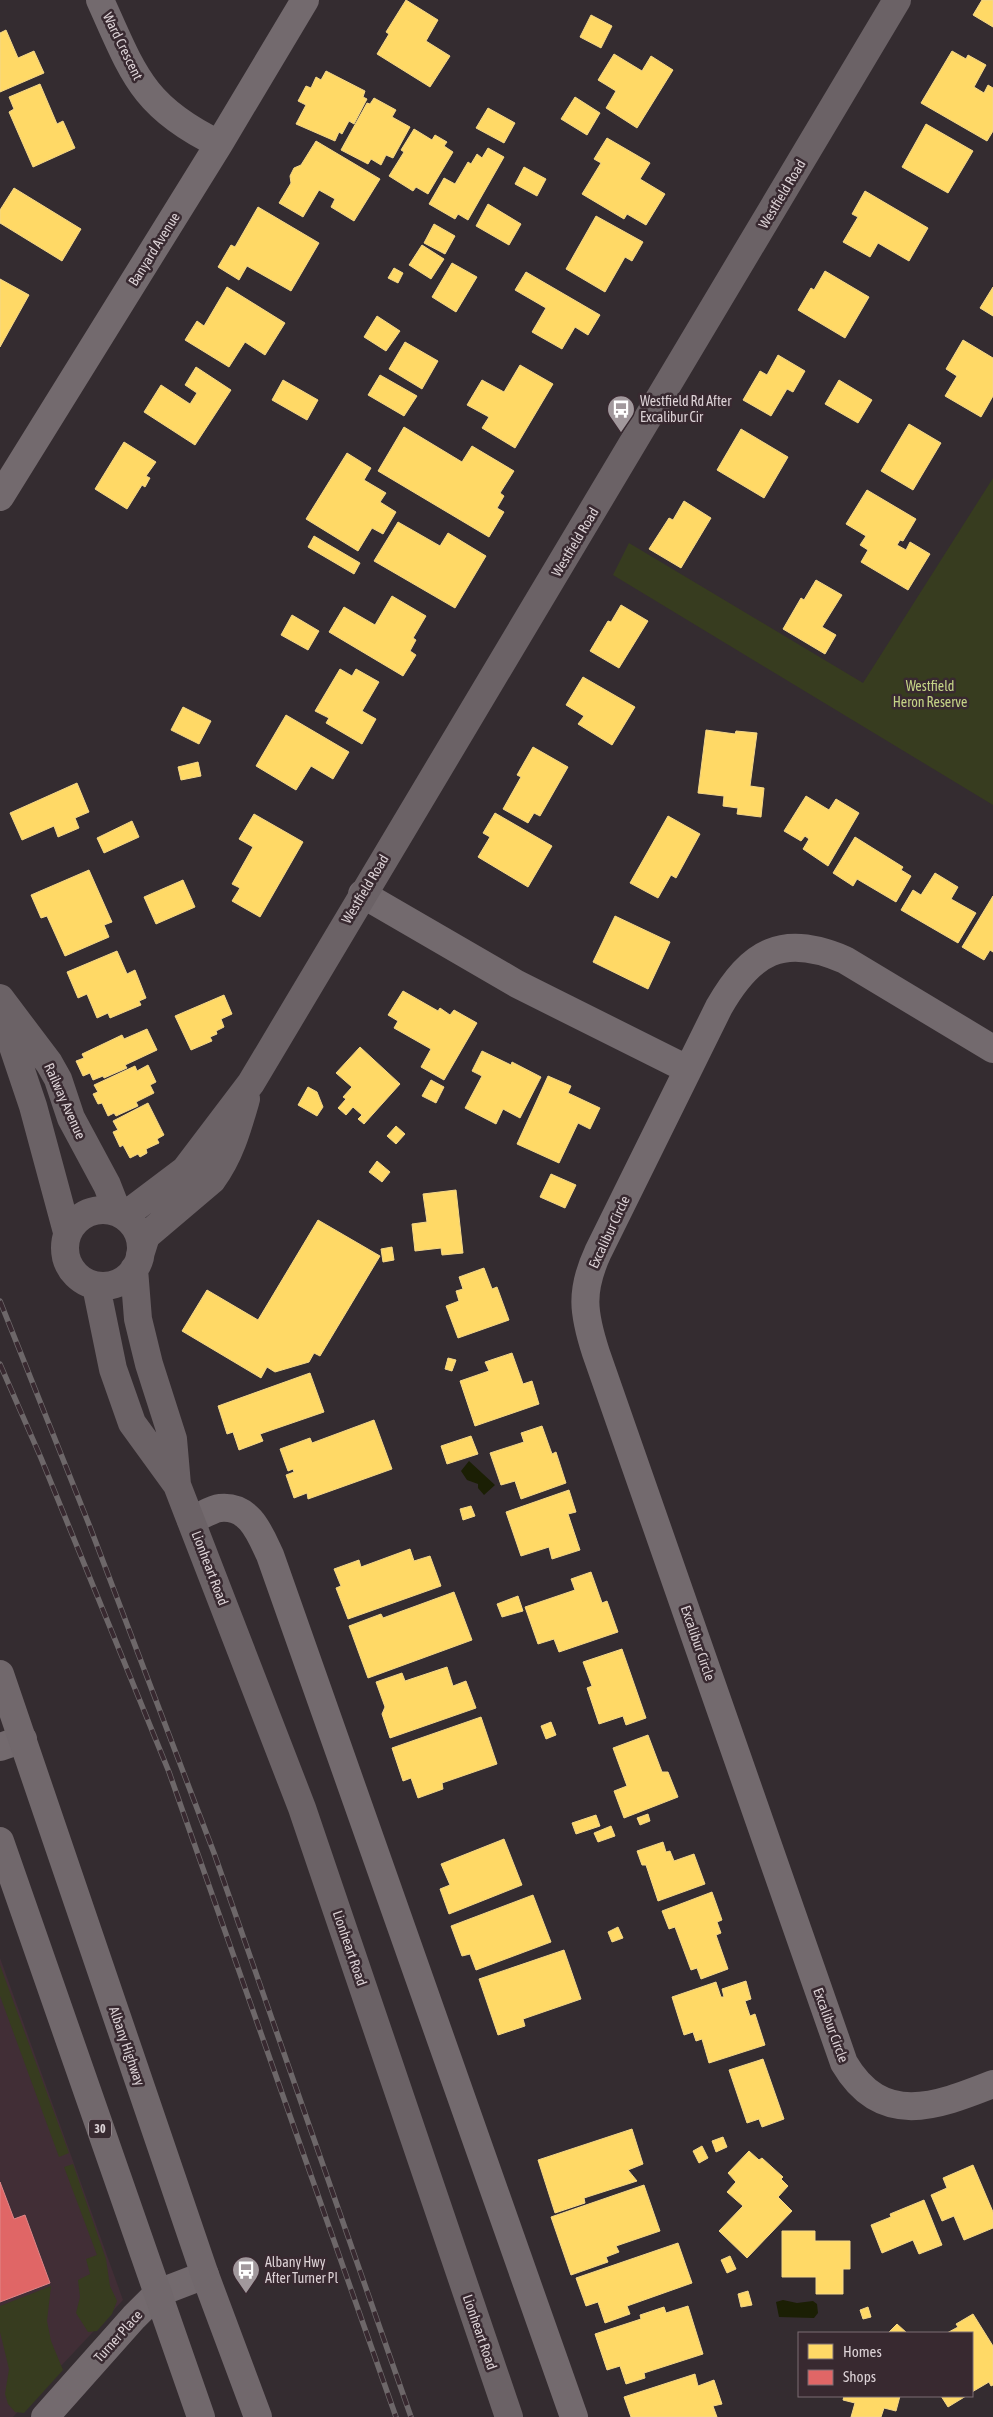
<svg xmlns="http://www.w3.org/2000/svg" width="993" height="2417" viewBox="0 0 993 2417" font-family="'Asap Condensed',sans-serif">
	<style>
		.built { fill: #412e36 }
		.green { fill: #373c1f }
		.water { fill: #1b1f04 }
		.homes { fill: #ffd966; stroke: #f4d788 }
		.shops { fill: #e06666; stroke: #df8688 }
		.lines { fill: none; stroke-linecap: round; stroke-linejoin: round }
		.minor { stroke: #736a6e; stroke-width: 28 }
		.major { stroke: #6b6266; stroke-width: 28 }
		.highway { stroke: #71686c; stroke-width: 28 }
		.rail-casing { stroke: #6d6769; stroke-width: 5.5 }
		.rail { stroke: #382930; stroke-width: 4; stroke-dasharray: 11; stroke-linecap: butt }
		.labels { text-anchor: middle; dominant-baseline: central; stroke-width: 5; stroke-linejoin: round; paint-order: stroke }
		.shield { fill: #382930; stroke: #ab9fa4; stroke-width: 1 }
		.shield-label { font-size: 12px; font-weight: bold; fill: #dcd2d6 }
		.street-label { font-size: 14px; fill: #dcd2d6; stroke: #382930 }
		.poi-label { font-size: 14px; fill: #dcd2d6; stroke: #382930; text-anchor: start }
		.park-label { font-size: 14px; fill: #c4d386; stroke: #382930 }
	</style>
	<rect width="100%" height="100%" fill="#342c30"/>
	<!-- built -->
	<path class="built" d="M 0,1958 L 123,2300 L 13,2417 L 0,2417 Z"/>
	<!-- green -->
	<path class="green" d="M 993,478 L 993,805 L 613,575 L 629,543 L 863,683 Z
		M 0,1965 L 69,2153 L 59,2157 L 0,1996 Z
		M 73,2164 L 106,2259 L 110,2286 L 117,2301 L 112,2314 L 97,2331 L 88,2332 L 76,2313 L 80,2297 L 78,2280 L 90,2274 L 86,2259 L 97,2255 L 64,2167 Z
		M 51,2286 L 47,2321 L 51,2341 L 63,2370 L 24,2413 L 15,2412 L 8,2404 L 5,2394 L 9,2369 L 0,2332 L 0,2306 Z"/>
	<!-- water -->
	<path class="water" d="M 469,1461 L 495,1485 L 484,1495 L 478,1488 L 478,1484 L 467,1480 L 461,1471 Z
		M 783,2300 L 797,2303 L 813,2301 L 817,2304 L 818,2313 L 814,2318 L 779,2317 L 776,2302 Z"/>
	<!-- homes -->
	<path class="homes" d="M 406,0 L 438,20 L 426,41 L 450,56 L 430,87 L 377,54 L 389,34 L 386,32 Z
		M 982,0 L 993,0 L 993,27 L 973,15 Z
		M 591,15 L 612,26 L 601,48 L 580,37 Z
		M 6,30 L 18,58 L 34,51 L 44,73 L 0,92 L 0,33 Z
		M 952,51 L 966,59 L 968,55 L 986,65 L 974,87 L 984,93 L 988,85 L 993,88 L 993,131 L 987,141 L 921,103 Z
		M 614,54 L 642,71 L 651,56 L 673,70 L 637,128 L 606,108 L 616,91 L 598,80 Z
		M 326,71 L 365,91 L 363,97 L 367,99 L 354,124 L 349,121 L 342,134 L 339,132 L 335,141 L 296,124 L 306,105 L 298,101 L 306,86 L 311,88 L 316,77 L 321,80 Z
		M 40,84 L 57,124 L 63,121 L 75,148 L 33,167 L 9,112 L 14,109 L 9,97 Z
		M 575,97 L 600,113 L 587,135 L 561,119 Z
		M 374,98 L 396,110 L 392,117 L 410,127 L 393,158 L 386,155 L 381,165 L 371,159 L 368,164 L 341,150 L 367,103 L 370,104 Z
		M 488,108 L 515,123 L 504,143 L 476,128 Z
		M 926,124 L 973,151 L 948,193 L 902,167 Z
		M 414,129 L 432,140 L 435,135 L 447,142 L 444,146 L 453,152 L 428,194 L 416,187 L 413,191 L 389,176 L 404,152 L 401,150 Z
		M 607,138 L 650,163 L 640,179 L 665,194 L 646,225 L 627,214 L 624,219 L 582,194 L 601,163 L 594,159 Z
		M 316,141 L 380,179 L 354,221 L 331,207 L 335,199 L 319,190 L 303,217 L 279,203 L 291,183 L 290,176 L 294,168 L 301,165 Z
		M 488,148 L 504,157 L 468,220 L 458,214 L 455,219 L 429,204 L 444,178 L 455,184 L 468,162 L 471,164 L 477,154 L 482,158 Z
		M 524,167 L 546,179 L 537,196 L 515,184 Z
		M 14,188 L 81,229 L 62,261 L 0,223 L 0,210 Z
		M 865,191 L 928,228 L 909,261 L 878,243 L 870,257 L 843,242 L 858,217 L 852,214 Z
		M 488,204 L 521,224 L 509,245 L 476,226 Z
		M 258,207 L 319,243 L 291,291 L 247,266 L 239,280 L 218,267 L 231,245 L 235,247 Z
		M 596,216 L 643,242 L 632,261 L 625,257 L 605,292 L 566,269 Z
		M 434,224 L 455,236 L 445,254 L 424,243 Z
		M 422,245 L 444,259 L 431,279 L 409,265 Z
		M 452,263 L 477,277 L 456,312 L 432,297 Z
		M 394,268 L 403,273 L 398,283 L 388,278 Z
		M 825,271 L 869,297 L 845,338 L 798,310 L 811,288 L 814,290 Z
		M 526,272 L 600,315 L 588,335 L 575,327 L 562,349 L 532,332 L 546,308 L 515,290 Z
		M 0,279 L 29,295 L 0,347 Z
		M 227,287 L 285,323 L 265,355 L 245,342 L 229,367 L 185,340 L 197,321 L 204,326 Z
		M 993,287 L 993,316 L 980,308 Z
		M 377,316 L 400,331 L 386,351 L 364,337 Z
		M 963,340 L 993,358 L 993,396 L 981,417 L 945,396 L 957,376 L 946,369 Z
		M 405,342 L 438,361 L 422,389 L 389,369 Z
		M 778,355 L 805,371 L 793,392 L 787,389 L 771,416 L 743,400 L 760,371 L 767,375 Z
		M 520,365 L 553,384 L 515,448 L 482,428 L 489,417 L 467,405 L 482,380 L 504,392 Z
		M 196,367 L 231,390 L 195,445 L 144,412 L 161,385 L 190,404 L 197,393 L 185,385 Z
		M 380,375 L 417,396 L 404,416 L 368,395 Z
		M 283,380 L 318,400 L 307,420 L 272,400 Z
		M 839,380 L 872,400 L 858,423 L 825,404 Z
		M 909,424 L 941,443 L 913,490 L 881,471 Z
		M 404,427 L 462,462 L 472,446 L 514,471 L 500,493 L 504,496 L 497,508 L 504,512 L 489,537 L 378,471 Z
		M 741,429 L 788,457 L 764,498 L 717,470 Z
		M 124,442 L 156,462 L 146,476 L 150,478 L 145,487 L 142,485 L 127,509 L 95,489 Z
		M 347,453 L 371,468 L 364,480 L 386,493 L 380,502 L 396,512 L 383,534 L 372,528 L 358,551 L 306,519 Z
		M 867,490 L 916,519 L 903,541 L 900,540 L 897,545 L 906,550 L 910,542 L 930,554 L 908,590 L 861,562 L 868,550 L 860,545 L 866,536 L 846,524 Z
		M 684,501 L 711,518 L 681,568 L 649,549 L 669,518 L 673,520 Z
		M 398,522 L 440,546 L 448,533 L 486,556 L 455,608 L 374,561 Z
		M 314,536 L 360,563 L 354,574 L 308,547 Z
		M 816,580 L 842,595 L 822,627 L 836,635 L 825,654 L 783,629 L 801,598 L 804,600 Z
		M 392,596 L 426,616 L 413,638 L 416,640 L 410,651 L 416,655 L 403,676 L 329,632 L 344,607 L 375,625 Z
		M 621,605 L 648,621 L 619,668 L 590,651 L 608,621 L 611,622 Z
		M 292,615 L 319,631 L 308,650 L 281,635 Z
		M 340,669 L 352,676 L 356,669 L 379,682 L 362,711 L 376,719 L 362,744 L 326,723 L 329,718 L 315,711 Z
		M 583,677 L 635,707 L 612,745 L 578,724 L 584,716 L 566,705 Z
		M 183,707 L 211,721 L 199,744 L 171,730 Z
		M 286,715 L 349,752 L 333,779 L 311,766 L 296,790 L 256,766 Z
		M 706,730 L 735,734 L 736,731 L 757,733 L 750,786 L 764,788 L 761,817 L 737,814 L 738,808 L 723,806 L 724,796 L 698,793 Z
		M 533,747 L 568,767 L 540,816 L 534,813 L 528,823 L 503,809 L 521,777 L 517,775 Z
		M 198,762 L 201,776 L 181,780 L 178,767 Z
		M 77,783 L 89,812 L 75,818 L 79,828 L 58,837 L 54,826 L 22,840 L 10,813 Z
		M 806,796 L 829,810 L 836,799 L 859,813 L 828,866 L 803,849 L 809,839 L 805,836 L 801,841 L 784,831 Z
		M 495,813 L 552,846 L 528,887 L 478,857 L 490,837 L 483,833 Z
		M 254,814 L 303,842 L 260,917 L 232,901 L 240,888 L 232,884 L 253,847 L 239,839 Z
		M 668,816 L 700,834 L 676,878 L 671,875 L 658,898 L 630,883 Z
		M 132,821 L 139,837 L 104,853 L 97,838 Z
		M 855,837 L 903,867 L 901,870 L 911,876 L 896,902 L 857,879 L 853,886 L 833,873 Z
		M 89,870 L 112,922 L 104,925 L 109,937 L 65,956 L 47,916 L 41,918 L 31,895 Z
		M 935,873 L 958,887 L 951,899 L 976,913 L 958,943 L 901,910 L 913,890 L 921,895 Z
		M 183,880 L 195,907 L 156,924 L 144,897 Z
		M 993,896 L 993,952 L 990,950 L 984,960 L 962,947 Z
		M 615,916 L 670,942 L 648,989 L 593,962 Z
		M 117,951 L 127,974 L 135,970 L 146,998 L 139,1001 L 141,1005 L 110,1018 L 108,1013 L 97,1018 L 87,994 L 78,998 L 67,972 Z
		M 403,991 L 438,1011 L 440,1008 L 450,1015 L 454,1010 L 477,1023 L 444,1080 L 421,1067 L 431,1049 L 394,1028 L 398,1021 L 388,1015 Z
		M 224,995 L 232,1014 L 221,1019 L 224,1027 L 216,1031 L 217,1034 L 210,1037 L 212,1041 L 191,1050 L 175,1016 Z
		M 147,1029 L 157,1050 L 125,1065 L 127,1068 L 104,1078 L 103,1076 L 93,1080 L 90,1073 L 83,1076 L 76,1061 L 84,1058 L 82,1054 L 122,1035 L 124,1039 Z
		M 360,1047 L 400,1084 L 364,1124 L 358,1119 L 362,1115 L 353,1107 L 346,1115 L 338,1108 L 346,1099 L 343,1097 L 352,1087 L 336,1073 Z
		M 482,1051 L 511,1065 L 512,1062 L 541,1077 L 520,1118 L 503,1109 L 496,1124 L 465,1108 L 482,1076 L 472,1071 Z
		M 148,1065 L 156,1082 L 150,1085 L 154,1093 L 136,1102 L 138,1106 L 116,1116 L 114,1113 L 108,1116 L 102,1103 L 98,1104 L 93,1094 L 98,1092 L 94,1085 L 135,1066 L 137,1071 Z
		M 548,1076 L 571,1086 L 568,1093 L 600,1108 L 590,1129 L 578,1123 L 559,1163 L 517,1144 Z
		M 431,1080 L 444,1087 L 436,1103 L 422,1096 Z
		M 308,1087 L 317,1092 L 323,1107 L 317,1116 L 298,1105 Z
		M 148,1103 L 164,1135 L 157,1139 L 159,1143 L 146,1149 L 147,1153 L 140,1157 L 138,1154 L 130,1158 L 123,1145 L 120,1147 L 113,1132 L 118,1130 L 113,1121 Z
		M 396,1126 L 405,1134 L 396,1144 L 387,1136 Z
		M 377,1161 L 390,1172 L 382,1182 L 369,1172 Z
		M 551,1174 L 576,1185 L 565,1208 L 540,1197 Z
		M 456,1190 L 463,1253 L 442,1255 L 441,1248 L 415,1251 L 412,1224 L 427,1222 L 423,1194 Z
		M 318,1220 L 380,1256 L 320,1356 L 314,1353 L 309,1362 L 275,1372 L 267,1367 L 261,1378 L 182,1331 L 207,1290 L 258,1320 Z
		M 392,1247 L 394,1260 L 383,1262 L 381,1249 Z
		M 484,1268 L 492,1289 L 497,1287 L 509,1320 L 458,1338 L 446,1306 L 459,1301 L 456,1291 L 463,1289 L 459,1277 Z
		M 512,1353 L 523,1384 L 532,1381 L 539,1404 L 475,1426 L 460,1381 L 489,1371 L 485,1362 Z
		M 448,1358 L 456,1360 L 452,1371 L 445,1369 Z
		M 310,1373 L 324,1412 L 260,1434 L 263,1441 L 239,1450 L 233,1432 L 227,1434 L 218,1406 Z
		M 374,1420 L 392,1469 L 308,1499 L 307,1493 L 294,1498 L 286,1475 L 294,1472 L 293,1469 L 288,1471 L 280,1449 L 310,1438 L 312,1443 Z
		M 542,1426 L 552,1454 L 556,1452 L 566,1483 L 521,1499 L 515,1481 L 501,1485 L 490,1453 L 524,1442 L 521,1433 Z
		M 471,1436 L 478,1454 L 447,1464 L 441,1446 Z
		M 569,1490 L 576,1512 L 568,1514 L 580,1550 L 552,1559 L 549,1547 L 521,1556 L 506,1512 Z
		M 471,1506 L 475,1516 L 463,1520 L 460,1509 Z
		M 410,1549 L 414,1561 L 430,1556 L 441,1586 L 348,1619 L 336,1588 L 341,1586 L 334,1569 L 359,1560 L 361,1567 Z
		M 591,1572 L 602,1603 L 607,1601 L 618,1632 L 559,1652 L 554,1639 L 538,1644 L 525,1607 L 575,1590 L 571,1579 Z
		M 454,1592 L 472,1640 L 368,1678 L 349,1626 L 381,1614 L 383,1618 Z
		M 518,1596 L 523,1611 L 502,1617 L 497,1604 Z
		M 622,1649 L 646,1718 L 626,1725 L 623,1716 L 599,1724 L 587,1688 L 592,1686 L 583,1662 Z
		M 447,1667 L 453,1686 L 466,1681 L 476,1708 L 390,1738 L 382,1714 L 385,1707 L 376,1682 L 402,1673 L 405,1681 Z
		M 481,1717 L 497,1764 L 442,1783 L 443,1789 L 418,1798 L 411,1778 L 403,1781 L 392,1748 Z
		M 551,1722 L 556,1735 L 546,1739 L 541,1726 Z
		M 648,1735 L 662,1772 L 668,1772 L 678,1797 L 624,1818 L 614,1791 L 627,1786 L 613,1748 Z
		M 648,1814 L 650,1821 L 640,1825 L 637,1818 Z
		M 596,1815 L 600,1826 L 576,1834 L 572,1823 Z
		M 611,1826 L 615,1836 L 598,1842 L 594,1833 Z
		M 504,1839 L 522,1885 L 449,1914 L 440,1889 L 450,1885 L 441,1864 Z
		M 663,1842 L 666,1852 L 670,1851 L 674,1861 L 694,1854 L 705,1884 L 658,1901 L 646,1865 L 642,1865 L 637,1851 Z
		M 712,1892 L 722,1920 L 717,1922 L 721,1933 L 716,1935 L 728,1969 L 701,1979 L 697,1968 L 691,1970 L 675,1927 L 669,1929 L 662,1911 Z
		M 533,1895 L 551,1942 L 476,1970 L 470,1954 L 462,1956 L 451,1926 Z
		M 618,1927 L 623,1938 L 612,1942 L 608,1932 Z
		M 564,1950 L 581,1999 L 523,2019 L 525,2026 L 498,2035 L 479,1979 Z
		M 746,1981 L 751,1999 L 745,2001 L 750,2016 L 755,2014 L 765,2045 L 709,2063 L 702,2039 L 696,2041 L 693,2032 L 684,2035 L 672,1997 L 716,1982 L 721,1997 L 724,1997 L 722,1989 Z
		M 763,2059 L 784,2119 L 762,2127 L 759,2119 L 747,2123 L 729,2070 Z
		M 632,2129 L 643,2164 L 628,2170 L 637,2181 L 584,2198 L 585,2203 L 555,2213 L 538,2160 Z
		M 723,2137 L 727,2147 L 716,2152 L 712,2141 Z
		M 702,2146 L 708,2158 L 699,2163 L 693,2151 Z
		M 749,2151 L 759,2160 L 762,2158 L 783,2177 L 781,2179 L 788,2186 L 778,2197 L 792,2211 L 747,2258 L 719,2231 L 743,2206 L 727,2192 L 736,2182 L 728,2173 Z
		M 973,2165 L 993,2212 L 993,2228 L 964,2240 L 954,2216 L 942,2221 L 931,2195 L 947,2188 L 943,2178 Z
		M 644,2185 L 660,2231 L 616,2246 L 619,2252 L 606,2257 L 608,2262 L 571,2275 L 551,2217 Z
		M 924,2200 L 942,2245 L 919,2254 L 913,2240 L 882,2253 L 871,2225 L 891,2217 L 890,2214 Z
		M 782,2231 L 815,2231 L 815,2241 L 850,2241 L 850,2269 L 843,2269 L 843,2294 L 816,2294 L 816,2277 L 782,2277 Z
		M 678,2243 L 692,2283 L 627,2306 L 630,2314 L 605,2323 L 598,2302 L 586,2306 L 576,2278 Z
		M 730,2256 L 736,2269 L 727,2273 L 721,2260 Z
		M 748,2291 L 752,2305 L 741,2307 L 738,2294 Z
		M 688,2306 L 703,2354 L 644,2373 L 645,2378 L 626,2384 L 620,2366 L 607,2370 L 595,2334 L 641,2319 L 640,2315 L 664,2307 L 666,2313 Z
		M 868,2307 L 871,2317 L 863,2319 L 860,2310 Z
		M 973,2314 L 993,2346 L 993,2385 L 991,2386 L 989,2382 L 972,2392 L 972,2333 L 947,2333 L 958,2327 L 956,2324 Z
		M 897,2324 L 907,2333 L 888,2333 Z
		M 695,2374 L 698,2386 L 714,2380 L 722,2404 L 713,2406 L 717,2417 L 631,2417 L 624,2397 Z
		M 844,2396 L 900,2396 L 896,2411 L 884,2408 L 881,2417 L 851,2417 L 855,2403 L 843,2400 Z
		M 941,2396 L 966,2396 L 948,2407 Z"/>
	<!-- shops -->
	<path class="shops" d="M 0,2182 L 14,2219 L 25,2215 L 50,2283 L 0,2302 Z"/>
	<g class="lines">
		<!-- minor -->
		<path class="minor" d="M 100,0 C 133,73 142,107 219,144
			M 0,497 L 219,144 L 305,0
			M 362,894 L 517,984 L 687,1069
			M 993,1049 L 845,960 C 783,933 751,951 719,1007 L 598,1252 C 580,1291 583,1313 596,1353 L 844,2063 C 882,2128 937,2106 993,2084
			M 191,1520 C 200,1517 211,1509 220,1508 C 250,1505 260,1534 270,1555 L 574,2417
			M 0,1747 L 23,1739
			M 45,2417 L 134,2317 L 158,2293 L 205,2275"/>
		<!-- major -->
		<path class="major" d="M 0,998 L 49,1063 L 58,1079 L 71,1118 L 107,1185 L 118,1213
			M 2,1014 L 33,1106 L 67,1232
			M65 1248a38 38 0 1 1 76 0a38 38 0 1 1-76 0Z
			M 124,1216 L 185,1170 L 251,1083 L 897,0
			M 140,1255 L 146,1236 L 212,1180 C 230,1156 238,1127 246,1099
			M 134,1269 L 138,1319 L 149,1364 L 173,1439 L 177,1485
			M 96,1286 L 113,1369 L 132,1423 L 177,1485 L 302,1808 L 509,2417"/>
		<!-- highway -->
		<path class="highway" d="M 0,1674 L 205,2275 L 258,2417
			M 0,1841 L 201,2417"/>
		<!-- rail casing -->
		<g class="rail-casing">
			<path id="rail" d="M 0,1301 L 90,1527 L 214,1853 L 411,2417
				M 0,1364 L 41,1458 L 169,1772 L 396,2417"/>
		</g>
		<!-- rail -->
		<use href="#rail" class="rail"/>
	</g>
	<!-- icons -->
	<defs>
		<g id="bus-pin" transform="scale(1.4375)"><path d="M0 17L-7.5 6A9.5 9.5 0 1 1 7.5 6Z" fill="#a1989c" stroke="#382930"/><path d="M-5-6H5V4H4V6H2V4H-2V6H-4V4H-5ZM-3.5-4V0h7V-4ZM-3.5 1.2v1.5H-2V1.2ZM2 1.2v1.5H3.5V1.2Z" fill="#fff"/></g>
	</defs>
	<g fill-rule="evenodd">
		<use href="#bus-pin" x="621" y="409"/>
		<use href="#bus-pin" x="246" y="2270"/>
	</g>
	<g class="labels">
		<!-- shield labels -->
		<rect class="shield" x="89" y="2119.5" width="22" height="19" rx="4"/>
		<g class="shield-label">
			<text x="100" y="2129">30</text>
		</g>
		<!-- street labels -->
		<g class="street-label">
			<text transform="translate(123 46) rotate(64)">Ward Crescent</text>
			<text transform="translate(782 194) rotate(-59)">Westfield Road</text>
			<text transform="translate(154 249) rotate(-58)">Banyard Avenue</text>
			<text transform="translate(575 542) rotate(-59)">Westfield Road</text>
			<text transform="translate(365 889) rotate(-59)">Westfield Road</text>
			<text transform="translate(65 1101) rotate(66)">Railway Avenue</text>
			<text transform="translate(609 1232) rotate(-65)">Excalibur Circle</text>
			<text transform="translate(210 1568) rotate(69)">Lionheart Road</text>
			<text transform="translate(698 1643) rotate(71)">Excalibur Circle</text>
			<text transform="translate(350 1948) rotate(71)">Lionheart Road</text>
			<text transform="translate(831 2025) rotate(70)">Excalibur Circle</text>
			<text transform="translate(127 2046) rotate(71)">Albany Highway</text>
			<text transform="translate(480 2332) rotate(71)">Lionheart Road</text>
			<text transform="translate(118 2336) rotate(-48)">Turner Place</text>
		</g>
		<!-- poi labels -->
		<g class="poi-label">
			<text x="640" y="401">Westfield Rd After<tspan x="640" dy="16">Excalibur Cir</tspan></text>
			<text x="265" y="2262">Albany Hwy<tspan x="265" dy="16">After Turner Pl</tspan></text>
		</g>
		<!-- park labels -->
		<g class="park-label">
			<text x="930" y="686">Westfield<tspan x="930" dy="16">Heron Reserve</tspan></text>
		</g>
	</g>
	<!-- legend -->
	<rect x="798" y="2332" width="175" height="65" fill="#382930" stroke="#7a6d72"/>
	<rect x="808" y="2344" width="25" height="15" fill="#ffd966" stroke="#7a6d72"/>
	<text x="843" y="2357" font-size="15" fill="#dcd2d6">Homes</text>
	<rect x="808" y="2370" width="25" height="15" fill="#e06666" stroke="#7a6d72"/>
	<text x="843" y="2382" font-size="15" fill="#dcd2d6">Shops</text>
</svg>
